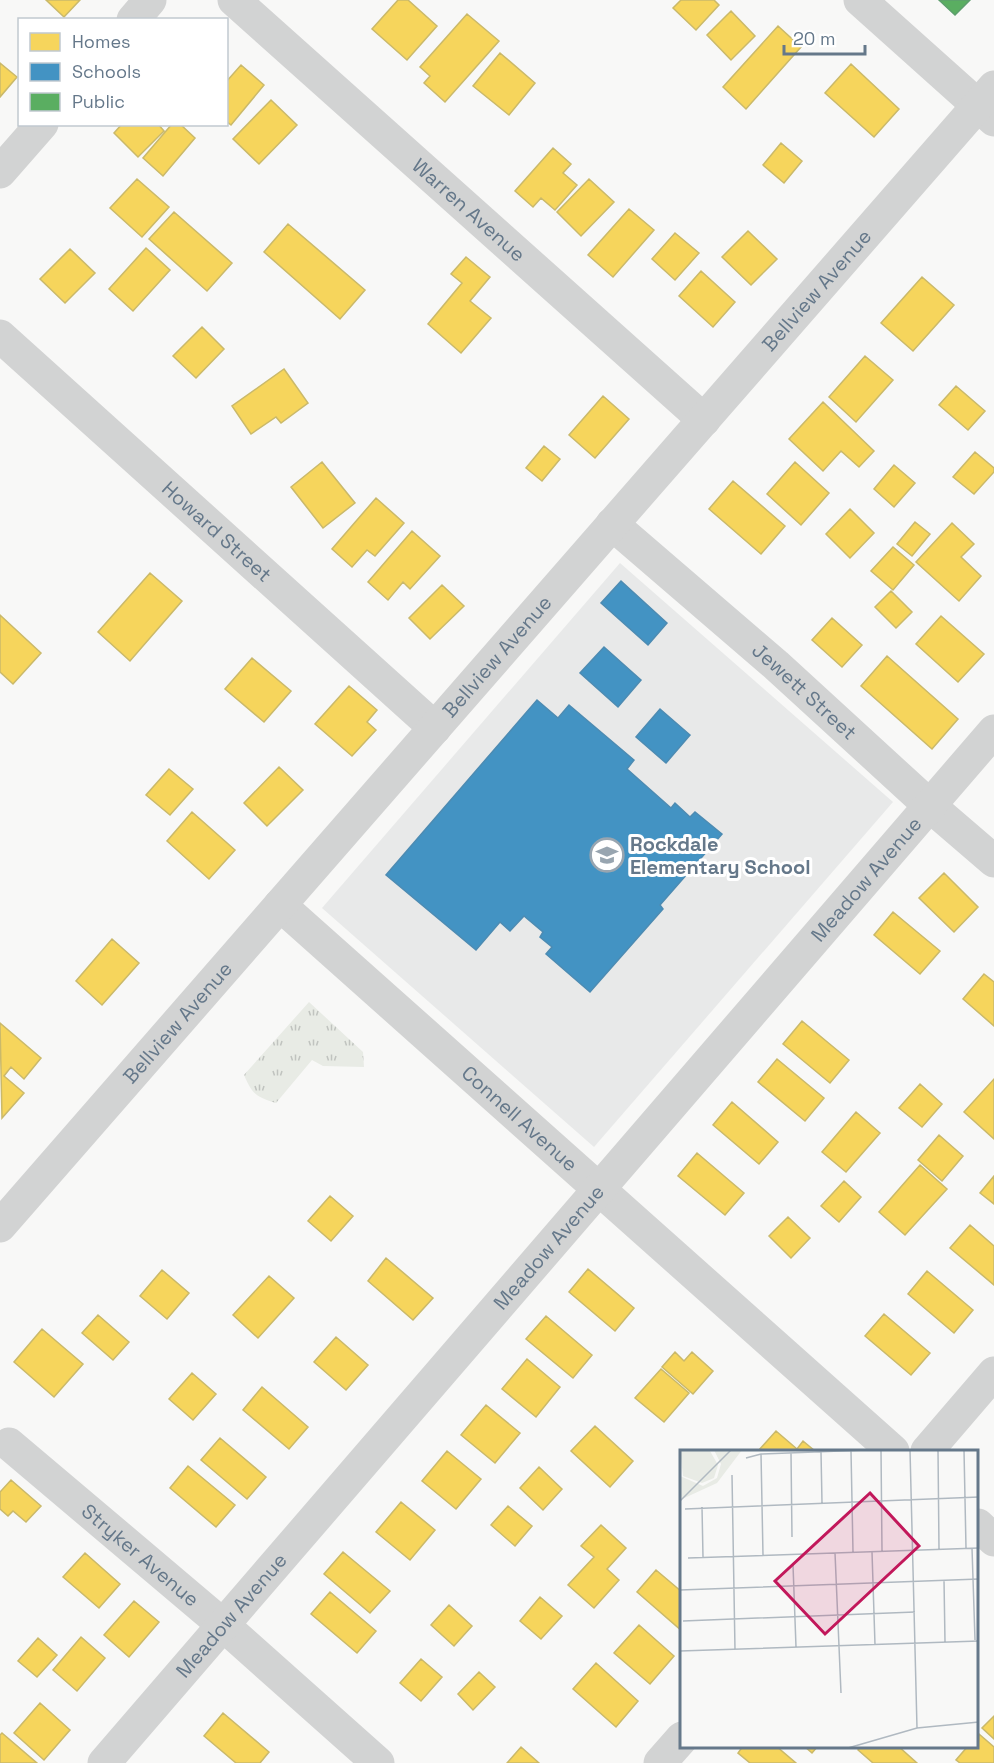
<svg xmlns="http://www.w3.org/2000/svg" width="994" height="1763" viewBox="0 0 994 1763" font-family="'Space Grotesk',sans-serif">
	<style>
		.built { fill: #e8e9e9 }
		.grass { fill: url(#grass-tufts) }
		.homes { fill: #f6d55c; stroke: #cab96a; stroke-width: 1.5 }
		.schools { fill: #4393c3; stroke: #4d8bb2; stroke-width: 1.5 }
		.public { fill: #5aae61; stroke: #5d9e6d; stroke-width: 1.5 }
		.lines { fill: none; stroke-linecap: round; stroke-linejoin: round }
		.minor { stroke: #d2d3d3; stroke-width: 33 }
		.labels { text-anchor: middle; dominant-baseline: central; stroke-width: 6; stroke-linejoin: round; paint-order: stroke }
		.street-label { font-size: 20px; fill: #65788a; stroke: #fff }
		.poi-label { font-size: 20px; font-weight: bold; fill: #65788a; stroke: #fff; text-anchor: start }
		.inset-road { fill: none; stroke: #b0b9c1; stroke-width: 1.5 }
		.view { fill: #c2185b; fill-opacity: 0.15; stroke: #c2185b; stroke-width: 3 }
		.inset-edge { fill: none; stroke: #65788a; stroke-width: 3 }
	</style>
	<defs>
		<pattern id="grass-tufts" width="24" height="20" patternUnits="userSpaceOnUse" patternTransform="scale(1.5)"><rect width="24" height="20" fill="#e8ebe5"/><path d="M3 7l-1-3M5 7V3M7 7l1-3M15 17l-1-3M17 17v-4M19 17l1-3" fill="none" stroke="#c0c3bf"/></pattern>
	</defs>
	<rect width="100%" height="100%" fill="#f8f8f7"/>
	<!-- built -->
	<path class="built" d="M 620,563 L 893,802 L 594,1147 L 322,908 Z"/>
	<!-- grass -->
	<path class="grass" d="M 309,1002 L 363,1052 L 364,1067 L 323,1066 L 312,1060 L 276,1103 C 255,1096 253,1095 244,1075 Z"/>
	<!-- homes -->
	<path class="homes" d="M 46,0 L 80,0 L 64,17 Z
		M 398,0 L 408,0 L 437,26 L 407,60 L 372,29 Z
		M 681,0 L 714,0 L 719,5 L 696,30 L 673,8 Z
		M 731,11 L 755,36 L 731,60 L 707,35 Z
		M 467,14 L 499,41 L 445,102 L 424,83 L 430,76 L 420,67 Z
		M 778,26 L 801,47 L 746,109 L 723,87 Z
		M 500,53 L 535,83 L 509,115 L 473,86 Z
		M 0,63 L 17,77 L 0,97 Z
		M 851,64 L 899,109 L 874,137 L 825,93 Z
		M 241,65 L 264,85 L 231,125 L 226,121 L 226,82 Z
		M 271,100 L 297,125 L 259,164 L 233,139 Z
		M 122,124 L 158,124 L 164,131 L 138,157 L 114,133 Z
		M 172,124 L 180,124 L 195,138 L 163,176 L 143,158 Z
		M 781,143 L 802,161 L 784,183 L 763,165 Z
		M 553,148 L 571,164 L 563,173 L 577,185 L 555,210 L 541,198 L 533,207 L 515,191 Z
		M 137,179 L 169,207 L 142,237 L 110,208 Z
		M 589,179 L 614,202 L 581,236 L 557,212 Z
		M 629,209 L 654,230 L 613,277 L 588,255 Z
		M 174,212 L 232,263 L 207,291 L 149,239 Z
		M 288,224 L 365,290 L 340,319 L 264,252 Z
		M 748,231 L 777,259 L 751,285 L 722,257 Z
		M 675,233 L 699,253 L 675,280 L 652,259 Z
		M 146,248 L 170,270 L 133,311 L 109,289 Z
		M 70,249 L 95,273 L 65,303 L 40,279 Z
		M 466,257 L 490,277 L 470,301 L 491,318 L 461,353 L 428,324 L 462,283 L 451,274 Z
		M 701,271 L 735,302 L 713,327 L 679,296 Z
		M 922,277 L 954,305 L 913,351 L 881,323 Z
		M 202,327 L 224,349 L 196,378 L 173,356 Z
		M 865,356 L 893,380 L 856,422 L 829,397 Z
		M 284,369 L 308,403 L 281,423 L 276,417 L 251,434 L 232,406 Z
		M 956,386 L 985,411 L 968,430 L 939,405 Z
		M 603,396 L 629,419 L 595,458 L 569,435 Z
		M 823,402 L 874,451 L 859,467 L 841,451 L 823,471 L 789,439 Z
		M 544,446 L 560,459 L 542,481 L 526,468 Z
		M 975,452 L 994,468 L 994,472 L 974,494 L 953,477 Z
		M 322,462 L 355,503 L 323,528 L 291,487 Z
		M 795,462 L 829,493 L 801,525 L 767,494 Z
		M 894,465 L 915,483 L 894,507 L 874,489 Z
		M 733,481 L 785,526 L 761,554 L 709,509 Z
		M 376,498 L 404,523 L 375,556 L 367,550 L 352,567 L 332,549 Z
		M 850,509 L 874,533 L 850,558 L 826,534 Z
		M 915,522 L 930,534 L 912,556 L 897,544 Z
		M 952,523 L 974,544 L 961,557 L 981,576 L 959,601 L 916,562 Z
		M 412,531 L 440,556 L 410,589 L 403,582 L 388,600 L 368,582 Z
		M 893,547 L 914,565 L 893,590 L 871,571 Z
		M 150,573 L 182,601 L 130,661 L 98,632 Z
		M 442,585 L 464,606 L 430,639 L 409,618 Z
		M 891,591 L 912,612 L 896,628 L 875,607 Z
		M 0,615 L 41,653 L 13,684 L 0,672 Z
		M 941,616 L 984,654 L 958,682 L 916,644 Z
		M 832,618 L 862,645 L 842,667 L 812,640 Z
		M 887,656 L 958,719 L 932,749 L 861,686 Z
		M 252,658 L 291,691 L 264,722 L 225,689 Z
		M 349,686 L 377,710 L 367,722 L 376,730 L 352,756 L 315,724 Z
		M 279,767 L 303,790 L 267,826 L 244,803 Z
		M 169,769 L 193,789 L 170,815 L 146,795 Z
		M 192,812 L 235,850 L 209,879 L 167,841 Z
		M 944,873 L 978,907 L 954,932 L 919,898 Z
		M 893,912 L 940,951 L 920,974 L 874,935 Z
		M 112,939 L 139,963 L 102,1005 L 76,981 Z
		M 984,974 L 994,982 L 994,1026 L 963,999 Z
		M 802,1021 L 849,1060 L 830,1083 L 783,1044 Z
		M 0,1023 L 41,1058 L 24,1079 L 11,1067 L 4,1076 L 24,1093 L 2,1118 Z
		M 777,1059 L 824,1098 L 805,1121 L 758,1082 Z
		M 994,1079 L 994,1139 L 964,1112 Z
		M 920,1084 L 942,1104 L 922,1127 L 899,1108 Z
		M 732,1102 L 778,1142 L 759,1164 L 713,1125 Z
		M 856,1112 L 880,1133 L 846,1172 L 822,1152 Z
		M 939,1135 L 963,1156 L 942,1181 L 918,1160 Z
		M 697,1153 L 744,1193 L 725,1215 L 678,1176 Z
		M 920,1165 L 947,1189 L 905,1235 L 879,1212 Z
		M 994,1176 L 994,1204 L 980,1193 Z
		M 844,1181 L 861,1197 L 839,1222 L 821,1206 Z
		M 330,1196 L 353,1216 L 331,1241 L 308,1221 Z
		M 788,1217 L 810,1238 L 791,1258 L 769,1236 Z
		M 970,1225 L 994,1246 L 994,1285 L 950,1248 Z
		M 386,1258 L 433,1298 L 413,1320 L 368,1281 Z
		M 588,1269 L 634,1308 L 615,1331 L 569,1292 Z
		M 162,1270 L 189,1293 L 167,1319 L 140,1296 Z
		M 927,1271 L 973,1310 L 954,1333 L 908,1294 Z
		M 269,1276 L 294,1298 L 258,1338 L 233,1315 Z
		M 884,1314 L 930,1353 L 911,1375 L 865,1336 Z
		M 98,1315 L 129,1342 L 113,1360 L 82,1333 Z
		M 546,1316 L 592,1355 L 573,1378 L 526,1339 Z
		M 42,1329 L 83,1364 L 54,1397 L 14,1362 Z
		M 336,1337 L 368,1365 L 346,1390 L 314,1362 Z
		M 675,1352 L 684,1361 L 692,1352 L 713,1371 L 693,1394 L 662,1367 Z
		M 527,1359 L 560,1387 L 536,1417 L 502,1389 Z
		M 661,1369 L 689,1393 L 664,1422 L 635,1398 Z
		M 192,1373 L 216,1394 L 193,1420 L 169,1399 Z
		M 262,1387 L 308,1427 L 289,1449 L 243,1410 Z
		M 486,1405 L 520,1433 L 495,1463 L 461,1435 Z
		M 595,1426 L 633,1461 L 610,1487 L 571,1451 Z
		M 776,1431 L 797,1449 L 803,1441 L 815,1451 L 758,1451 Z
		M 220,1438 L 266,1477 L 247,1499 L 201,1460 Z
		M 447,1451 L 481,1479 L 456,1509 L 422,1481 Z
		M 188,1466 L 235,1505 L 216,1527 L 170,1488 Z
		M 539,1467 L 562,1489 L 543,1510 L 520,1488 Z
		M 11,1480 L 41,1506 L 26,1522 L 13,1511 L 8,1516 L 0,1509 L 0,1492 Z
		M 401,1502 L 435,1530 L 410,1560 L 376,1532 Z
		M 508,1506 L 532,1526 L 515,1546 L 491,1525 Z
		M 601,1525 L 626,1548 L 607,1569 L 619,1580 L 594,1608 L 568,1585 L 594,1557 L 581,1546 Z
		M 343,1552 L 390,1591 L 370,1613 L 324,1574 Z
		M 85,1553 L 120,1584 L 99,1608 L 63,1577 Z
		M 656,1570 L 682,1592 L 682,1631 L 637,1592 Z
		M 330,1592 L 376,1631 L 357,1653 L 311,1614 Z
		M 540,1597 L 562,1616 L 541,1639 L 520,1621 Z
		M 134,1601 L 159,1622 L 129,1657 L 104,1635 Z
		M 449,1605 L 472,1626 L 454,1646 L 431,1625 Z
		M 639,1625 L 674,1656 L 650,1684 L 614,1653 Z
		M 81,1637 L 105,1658 L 77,1691 L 53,1670 Z
		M 38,1638 L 57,1655 L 37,1677 L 18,1661 Z
		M 421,1659 L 442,1677 L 421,1701 L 400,1683 Z
		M 596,1663 L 638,1701 L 616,1727 L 573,1689 Z
		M 479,1672 L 495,1687 L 473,1710 L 458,1694 Z
		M 40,1703 L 70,1730 L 44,1760 L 14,1733 Z
		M 223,1713 L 269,1752 L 260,1763 L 236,1763 L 204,1736 Z
		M 994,1716 L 994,1739 L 982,1728 Z
		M 2,1733 L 37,1763 L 0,1763 L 0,1735 Z
		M 979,1734 L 994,1747 L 994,1763 L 960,1763 L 956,1760 L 968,1746 L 978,1746 Z
		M 743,1746 L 776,1746 L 796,1763 L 750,1763 L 738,1753 Z
		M 804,1746 L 818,1746 L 812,1753 Z
		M 861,1746 L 898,1746 L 917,1763 L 873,1763 L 858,1750 Z
		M 521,1747 L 539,1763 L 507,1763 Z"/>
	<!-- schools -->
	<path class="schools" d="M 621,581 L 667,623 L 648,645 L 601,603 Z
		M 604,647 L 641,680 L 618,707 L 580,673 Z
		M 537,700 L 558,718 L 569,705 L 634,760 L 627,769 L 671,808 L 675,803 L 690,817 L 695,812 L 722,834 L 660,905 L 663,909 L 590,992 L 546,954 L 552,947 L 540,937 L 543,932 L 524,916 L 510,931 L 500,922 L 476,950 L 386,875 Z
		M 660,709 L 690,735 L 666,763 L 636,737 Z"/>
	<!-- public -->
	<path class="public" d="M 939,0 L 970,0 L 955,15 Z"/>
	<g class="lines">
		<!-- minor -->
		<g class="minor">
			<path id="s1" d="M 234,0 L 704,420"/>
			<path d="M 860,0 L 994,120"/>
			<path d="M 133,20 L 150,0"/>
			<path d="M 0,172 L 42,124"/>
			<path id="s2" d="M 0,336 L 435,728"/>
			<path id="s3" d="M 612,524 L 776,665 L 930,806 L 994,861"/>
			<path id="s4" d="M 280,905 L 893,1451"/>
			<path id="s5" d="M 0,1226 L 994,87"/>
			<path id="s6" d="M 9,1444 L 223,1625 L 378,1763"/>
			<path d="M 927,1451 L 994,1373"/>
			<path d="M 978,1525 L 994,1540"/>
			<path id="s7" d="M 104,1763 L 994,731"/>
			<path d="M 660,1763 L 682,1738"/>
		</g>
	</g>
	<!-- icons -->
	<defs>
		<g id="school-ring" transform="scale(1.725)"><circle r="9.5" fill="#fff" stroke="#98a5b0" stroke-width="1.5"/><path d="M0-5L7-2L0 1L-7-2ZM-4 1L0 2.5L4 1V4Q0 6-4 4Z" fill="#98a5b0"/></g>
	</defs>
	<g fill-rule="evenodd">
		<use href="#school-ring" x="607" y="855"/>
	</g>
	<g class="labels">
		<!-- street labels -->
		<g class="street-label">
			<text stroke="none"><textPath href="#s1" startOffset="315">Warren Avenue</textPath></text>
			<text stroke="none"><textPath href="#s5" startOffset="1242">Bellview Avenue</textPath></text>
			<text stroke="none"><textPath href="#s2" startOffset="292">Howard Street</textPath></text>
			<text stroke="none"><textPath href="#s5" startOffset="756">Bellview Avenue</textPath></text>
			<text stroke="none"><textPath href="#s3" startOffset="255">Jewett Street</textPath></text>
			<text stroke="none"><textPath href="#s7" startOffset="1167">Meadow Avenue</textPath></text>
			<text stroke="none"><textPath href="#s5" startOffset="270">Bellview Avenue</textPath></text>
			<text stroke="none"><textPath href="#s4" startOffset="321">Connell Avenue</textPath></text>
			<text stroke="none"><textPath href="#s7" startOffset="681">Meadow Avenue</textPath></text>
			<text stroke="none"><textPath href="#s6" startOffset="172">Stryker Avenue</textPath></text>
			<text stroke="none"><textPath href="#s7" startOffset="195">Meadow Avenue</textPath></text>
		</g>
		<!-- poi labels -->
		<g class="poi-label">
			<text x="630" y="844">Rockdale<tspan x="630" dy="23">Elementary School</tspan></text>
		</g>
	</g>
	<!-- overview -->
	<g transform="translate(680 1450)">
		<rect width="298" height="298" fill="#f8f8f7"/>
		<path d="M 0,0 L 30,1 L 38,15 L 34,28 L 22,33 L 3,26 ZM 34,0 L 62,0 L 37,33 L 0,50 L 0,26 L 23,36 L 37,28 L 41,14 Z" fill="#e8ebe5"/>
		<path class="inset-road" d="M 201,0 L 202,101M 230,0 L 237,278M 258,0 L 259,99M 284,0 L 286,98M 171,1 L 173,102M 141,2 L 142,53M 111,3 L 112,87M 81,4 L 83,105M 66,8 L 81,4 L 187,0M 52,25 L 55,200M 0,51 L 51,0M 22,57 L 23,107M 5,59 L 299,47M 292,98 L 295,190M 192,102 L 195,195M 155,103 L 161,243M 8,108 L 299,98M 113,115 L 116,197M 264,130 L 265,192M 0,140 L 299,129M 3,171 L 235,162M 0,201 L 299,191M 168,298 L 237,278 L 299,272"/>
		<path class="view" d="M 190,43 L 239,96 L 145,184 L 95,131 Z"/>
		<rect width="298" height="298" class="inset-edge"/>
	</g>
	<!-- legend -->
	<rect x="18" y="18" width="210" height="108" fill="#ffffff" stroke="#c1c9d0" stroke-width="1.5"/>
	<rect x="30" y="33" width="30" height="18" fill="#f6d55c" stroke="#c1c9d0" stroke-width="1.5"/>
	<text x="72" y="48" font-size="18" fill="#65788a">Homes</text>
	<rect x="30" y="63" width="30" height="18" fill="#4393c3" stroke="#c1c9d0" stroke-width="1.5"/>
	<text x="72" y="78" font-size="18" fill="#65788a">Schools</text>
	<rect x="30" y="93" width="30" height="18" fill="#5aae61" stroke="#c1c9d0" stroke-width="1.5"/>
	<text x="72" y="108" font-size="18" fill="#65788a">Public</text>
	<!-- scale -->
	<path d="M784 45v9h81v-9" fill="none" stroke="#65788a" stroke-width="3"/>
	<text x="793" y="45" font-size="18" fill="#65788a" stroke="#ffffff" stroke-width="4.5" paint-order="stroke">20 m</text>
</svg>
